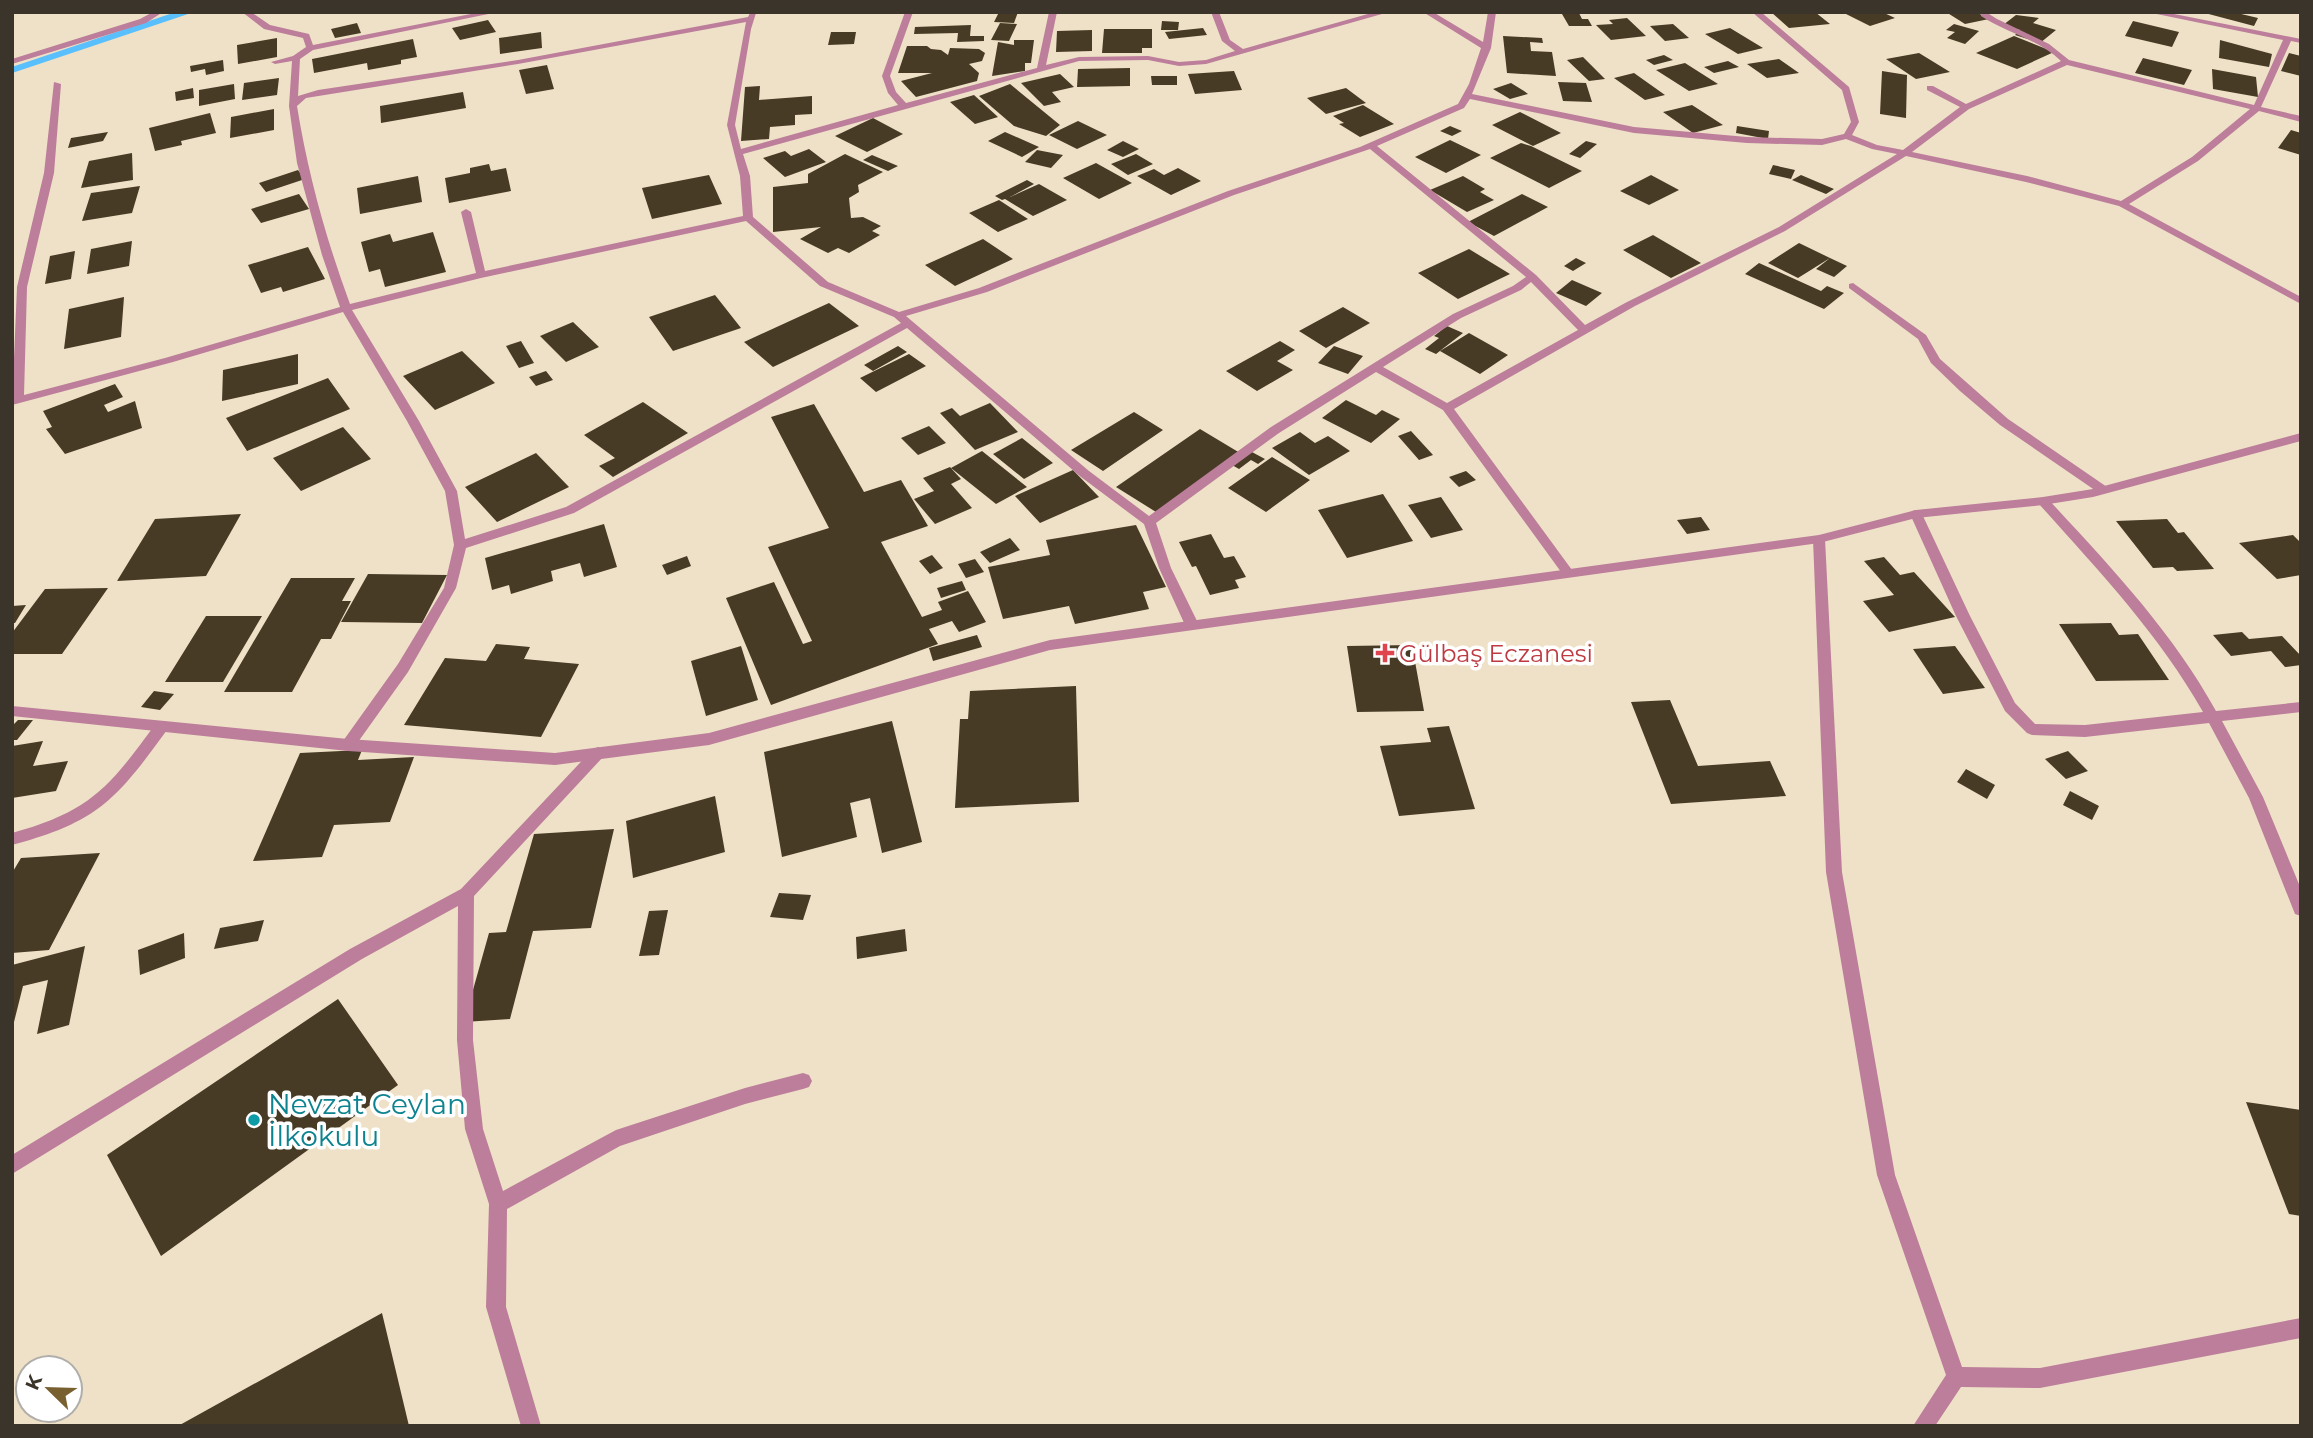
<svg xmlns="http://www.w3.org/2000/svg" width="2313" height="1438" viewBox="0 0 2313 1438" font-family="Montserrat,sans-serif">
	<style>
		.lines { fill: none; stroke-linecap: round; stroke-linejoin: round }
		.stream { stroke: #59bffd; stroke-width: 6 }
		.building { fill: #473b26 }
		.minor { fill: #bc7e9a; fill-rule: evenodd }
		.tertiary { fill: #bc7e9a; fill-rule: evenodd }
		.health-dot { fill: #e0444e; stroke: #fff; stroke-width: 2.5 }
		.culture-dot { fill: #0f9aa8; stroke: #fff; stroke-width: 2.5 }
		.labels { text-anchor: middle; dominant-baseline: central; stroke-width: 7; stroke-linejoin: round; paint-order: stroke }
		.health-label { font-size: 24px; fill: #be3a42; stroke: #fff; text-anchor: start }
		.near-culture-label { font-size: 28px; fill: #0d838f; stroke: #fff; text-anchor: start }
	</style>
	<rect width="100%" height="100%" fill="#efe1c7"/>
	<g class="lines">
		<!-- stream -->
		<path class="stream" d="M 12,70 L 185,12"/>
	</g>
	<!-- building -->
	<path class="building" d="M 999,12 L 1018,12 L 1014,23 L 994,22 Z
		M 1771,12 L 1815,12 L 1830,24 L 1789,28 Z
		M 1842,12 L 1882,12 L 1895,18 L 1870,26 Z
		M 1946,12 L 1976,12 L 1989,19 L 1965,24 Z
		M 2201,12 L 2233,12 L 2258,18 L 2254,26 Z
		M 1579,13 L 1582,19 L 1588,19 L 1592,26 L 1569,26 L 1562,14 Z
		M 2016,15 L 2039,18 L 2033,23 L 2056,30 L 2040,43 L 2015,35 L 2020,30 L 2003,25 Z
		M 1627,18 L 1646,36 L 1611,40 L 1596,25 L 1613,24 L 1609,20 Z
		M 488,20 L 496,32 L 460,40 L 452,28 Z
		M 1162,21 L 1179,22 L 1178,30 L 1161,30 Z
		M 2133,21 L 2179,32 L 2172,47 L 2125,36 Z
		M 357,23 L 361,33 L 335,38 L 331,29 Z
		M 1000,23 L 1017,24 L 1009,41 L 991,40 Z
		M 1673,24 L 1689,38 L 1665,41 L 1650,26 Z
		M 1954,24 L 1979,31 L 1965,44 L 1947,38 L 1955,32 L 1946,30 Z
		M 971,25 L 970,36 L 984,36 L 984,41 L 957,42 L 958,33 L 914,34 L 915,27 Z
		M 1203,28 L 1207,35 L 1169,39 L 1165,32 Z
		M 1730,28 L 1763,48 L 1738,54 L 1705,34 Z
		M 1104,29 L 1152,29 L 1152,48 L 1142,48 L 1142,53 L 1102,53 Z
		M 1092,30 L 1092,51 L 1056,52 L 1057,31 Z
		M 541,32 L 542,48 L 500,54 L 499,38 Z
		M 831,32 L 856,32 L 854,44 L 828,45 Z
		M 1503,36 L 1542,38 L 1543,43 L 1530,42 L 1531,51 L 1552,52 L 1556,76 L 1507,73 Z
		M 2014,36 L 2054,52 L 2017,69 L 1976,53 Z
		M 277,38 L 277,57 L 238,64 L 237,45 Z
		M 413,39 L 417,57 L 401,60 L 401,64 L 368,70 L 367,63 L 314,73 L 312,59 Z
		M 1014,40 L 1034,40 L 1031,63 L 1025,63 L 1025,71 L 992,76 L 998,42 L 1014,45 Z
		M 2220,40 L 2272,54 L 2269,67 L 2219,58 Z
		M 907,46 L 927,46 L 931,49 L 941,50 L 948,55 L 950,48 L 979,49 L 985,53 L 982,61 L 969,64 L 979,73 L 977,81 L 916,97 L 901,81 L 932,73 L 898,73 Z
		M 1919,53 L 1950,72 L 1916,79 L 1886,59 Z
		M 2289,53 L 2301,56 L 2301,76 L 2281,71 Z
		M 1664,55 L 1673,60 L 1654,65 L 1646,60 Z
		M 1583,57 L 1605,79 L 1589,81 L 1567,60 Z
		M 2143,58 L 2192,70 L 2184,85 L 2135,73 Z
		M 1779,59 L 1799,73 L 1767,78 L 1747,64 Z
		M 223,60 L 224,71 L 206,75 L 205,69 L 191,72 L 190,66 Z
		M 1728,61 L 1739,67 L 1714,73 L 1704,67 Z
		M 1685,63 L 1718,84 L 1689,91 L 1656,70 Z
		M 547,65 L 554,89 L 526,94 L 519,70 Z
		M 1130,68 L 1130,86 L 1077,87 L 1078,69 Z
		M 2212,69 L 2256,77 L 2258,97 L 2213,89 Z
		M 1234,71 L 1242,90 L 1195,94 L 1188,74 Z
		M 1882,71 L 1907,75 L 1906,118 L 1880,114 Z
		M 1634,73 L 1665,95 L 1645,100 L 1614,78 Z
		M 1060,74 L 1074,87 L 1052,92 L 1061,102 L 1044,106 L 1021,83 Z
		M 1151,76 L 1177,76 L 1177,85 L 1152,85 Z
		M 279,78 L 277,95 L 242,100 L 244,83 Z
		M 1558,82 L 1586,83 L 1592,102 L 1563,101 Z
		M 1511,83 L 1524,91 L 1528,94 L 1510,99 L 1493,89 Z
		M 234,84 L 235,99 L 199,106 L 199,90 Z
		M 1010,84 L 1060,125 L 1046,136 L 1014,126 L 979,96 Z
		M 760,86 L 759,100 L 812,96 L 812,114 L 795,115 L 795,125 L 770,127 L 769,139 L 741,141 L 745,87 Z
		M 193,88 L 194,98 L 176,101 L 175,92 Z
		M 1346,88 L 1366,103 L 1326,114 L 1307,98 Z
		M 463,92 L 466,108 L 381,123 L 380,106 Z
		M 974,95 L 998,117 L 975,124 L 950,102 Z
		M 1363,105 L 1394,124 L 1360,137 L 1339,124 L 1344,123 L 1333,116 Z
		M 1692,105 L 1723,125 L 1693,133 L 1663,112 Z
		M 274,109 L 274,130 L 230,138 L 231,117 Z
		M 1520,112 L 1561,133 L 1533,146 L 1492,125 Z
		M 210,113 L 216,133 L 181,141 L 182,145 L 155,151 L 149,128 Z
		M 873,118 L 903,134 L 867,152 L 835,136 Z
		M 1078,121 L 1107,135 L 1077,149 L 1049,135 Z
		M 1450,126 L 1462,131 L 1452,136 L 1440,131 Z
		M 1737,126 L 1769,131 L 1768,139 L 1736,133 Z
		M 2291,130 L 2301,133 L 2301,155 L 2278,148 Z
		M 108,132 L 103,141 L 68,148 L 71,138 Z
		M 1005,132 L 1039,147 L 1022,157 L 988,141 Z
		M 1450,140 L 1481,155 L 1446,173 L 1415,157 Z
		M 1123,141 L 1139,149 L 1123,157 L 1107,150 Z
		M 1586,141 L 1597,144 L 1580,158 L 1569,154 Z
		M 1521,143 L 1531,146 L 1582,171 L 1549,188 L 1490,158 Z
		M 809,149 L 826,162 L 785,177 L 763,158 L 785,151 L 791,156 Z
		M 1037,150 L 1063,155 L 1051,168 L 1025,162 Z
		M 132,153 L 133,180 L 81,188 L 89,161 Z
		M 845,154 L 883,172 L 858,185 L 859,192 L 849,198 L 851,218 L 863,217 L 881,226 L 872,231 L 880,235 L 849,253 L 838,248 L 828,253 L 800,239 L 821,227 L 773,232 L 773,187 L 808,183 L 808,174 Z
		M 1136,154 L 1153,164 L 1128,175 L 1111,164 Z
		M 872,155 L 898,166 L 888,171 L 863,160 Z
		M 1096,163 L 1132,183 L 1099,199 L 1063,178 Z
		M 489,164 L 491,171 L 506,168 L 511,191 L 449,203 L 445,178 L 470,173 L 470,168 Z
		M 1773,165 L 1795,170 L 1791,179 L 1769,174 Z
		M 1178,168 L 1201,181 L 1171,195 L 1137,176 L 1154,169 L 1164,175 Z
		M 298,170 L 305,179 L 266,192 L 259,183 Z
		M 709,175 L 722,204 L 652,219 L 642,188 Z
		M 1651,175 L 1679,190 L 1649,205 L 1620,191 Z
		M 1801,175 L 1834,189 L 1826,194 L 1792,180 Z
		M 418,176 L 422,202 L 360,214 L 357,188 Z
		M 1463,176 L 1485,189 L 1480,192 L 1494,200 L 1467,212 L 1430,190 Z
		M 1027,180 L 1034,184 L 1010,197 L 1039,184 L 1067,200 L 1033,216 L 1005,199 L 1002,200 L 995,196 Z
		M 140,186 L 132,213 L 82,221 L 91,193 Z
		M 299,194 L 309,209 L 261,223 L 251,209 Z
		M 1522,194 L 1548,207 L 1494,236 L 1468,222 Z
		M 999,200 L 1028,219 L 998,232 L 969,213 Z
		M 433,232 L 446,272 L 385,287 L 380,269 L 369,272 L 361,242 L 390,234 L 393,242 Z
		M 1653,235 L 1701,263 L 1671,278 L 1623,250 Z
		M 983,239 L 1013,259 L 955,286 L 925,265 Z
		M 132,241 L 129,266 L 87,274 L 91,249 Z
		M 1799,243 L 1830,258 L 1798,278 L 1768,263 Z
		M 308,247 L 325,279 L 283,292 L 281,287 L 261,293 L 248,265 Z
		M 1469,249 L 1510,274 L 1458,299 L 1418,273 Z
		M 75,251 L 71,279 L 45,284 L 50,256 Z
		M 1576,258 L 1586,263 L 1573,271 L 1564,266 Z
		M 1830,258 L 1847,266 L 1834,277 L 1816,269 Z
		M 1759,263 L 1821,291 L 1827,286 L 1844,293 L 1824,309 L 1745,274 Z
		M 1572,280 L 1602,293 L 1586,306 L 1556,293 Z
		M 715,295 L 741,328 L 673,351 L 649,317 Z
		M 124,297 L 121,337 L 64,349 L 69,309 Z
		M 829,303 L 859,326 L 773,367 L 744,342 Z
		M 1343,307 L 1370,323 L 1326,348 L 1299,331 Z
		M 573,322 L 599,347 L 566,362 L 540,336 Z
		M 1447,326 L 1463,333 L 1436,354 L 1425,349 L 1439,338 L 1434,336 Z
		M 1469,333 L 1508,355 L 1480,374 L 1440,351 Z
		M 521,341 L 534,363 L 519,368 L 506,346 Z
		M 1280,341 L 1295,350 L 1277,361 L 1293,370 L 1257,391 L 1226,371 Z
		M 898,346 L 907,352 L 873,371 L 864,365 Z
		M 1334,346 L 1363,356 L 1348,374 L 1318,363 Z
		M 462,351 L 495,383 L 435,410 L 403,376 Z
		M 298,354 L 298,384 L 222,401 L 223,370 Z
		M 909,354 L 926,366 L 876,392 L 860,378 Z
		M 546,371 L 553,380 L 536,386 L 529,377 Z
		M 328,378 L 350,409 L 247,451 L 226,418 Z
		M 115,384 L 123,397 L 104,405 L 108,412 L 135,401 L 142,428 L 65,454 L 46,429 L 52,427 L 43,411 Z
		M 1346,400 L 1376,415 L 1382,410 L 1400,419 L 1371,443 L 1322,418 Z
		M 643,402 L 688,433 L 613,477 L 599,466 L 615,458 L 584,435 Z
		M 990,403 L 1018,432 L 975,450 L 940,413 L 952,408 L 960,416 Z
		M 814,404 L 864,492 L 901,480 L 928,526 L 881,542 L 922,617 L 942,610 L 938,602 L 968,591 L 986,622 L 959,632 L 952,621 L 929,629 L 938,644 L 771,705 L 726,598 L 774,582 L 803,644 L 812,641 L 768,547 L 829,528 L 771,417 Z
		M 1134,412 L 1163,430 L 1103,471 L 1071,450 Z
		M 929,426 L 946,443 L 918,455 L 901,438 Z
		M 343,427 L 371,459 L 301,491 L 273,458 Z
		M 1200,429 L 1240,453 L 1156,512 L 1116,487 Z
		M 1411,431 L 1433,455 L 1419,460 L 1398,436 Z
		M 1300,432 L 1315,443 L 1328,436 L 1350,451 L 1309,475 L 1272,448 Z
		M 1022,438 L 1053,463 L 1024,479 L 993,454 Z
		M 982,451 L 1027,487 L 996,504 L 951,468 Z
		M 1250,451 L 1265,459 L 1258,464 L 1251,460 L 1239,469 L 1232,465 Z
		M 536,453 L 569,487 L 497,522 L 465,487 Z
		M 1272,457 L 1310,480 L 1266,512 L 1228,488 Z
		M 950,467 L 961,479 L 951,484 L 972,508 L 935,524 L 914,499 L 934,491 L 923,478 Z
		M 1073,470 L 1099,497 L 1040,523 L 1015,496 Z
		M 1466,471 L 1476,480 L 1459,487 L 1449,477 Z
		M 1383,494 L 1413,541 L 1347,558 L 1318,510 Z
		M 1441,497 L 1463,530 L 1431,538 L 1408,505 Z
		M 241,514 L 206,576 L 117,581 L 155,519 Z
		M 1701,517 L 1710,530 L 1687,534 L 1677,520 Z
		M 2167,519 L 2178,533 L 2184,532 L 2214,569 L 2177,571 L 2173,567 L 2153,568 L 2116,521 Z
		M 604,524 L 617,567 L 584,577 L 580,563 L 551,571 L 553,581 L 511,594 L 509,585 L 492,590 L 485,558 Z
		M 1136,525 L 1166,587 L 1143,592 L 1149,609 L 1075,624 L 1069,606 L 1003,619 L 988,567 L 1050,555 L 1046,540 Z
		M 1211,534 L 1224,558 L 1234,556 L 1246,577 L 1235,580 L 1239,588 L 1210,595 L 1196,566 L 1192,567 L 1179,542 Z
		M 2293,535 L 2301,543 L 2301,575 L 2277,579 L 2239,543 Z
		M 1010,538 L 1020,550 L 990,563 L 980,552 Z
		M 932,555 L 943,568 L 930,574 L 919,561 Z
		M 687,556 L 691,566 L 667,575 L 662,565 Z
		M 1884,557 L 1900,575 L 1914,572 L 1955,617 L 1889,632 L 1863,601 L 1894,595 L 1864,561 Z
		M 975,559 L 984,572 L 966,578 L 958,564 Z
		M 368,574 L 447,575 L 422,623 L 341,622 Z
		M 291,578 L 355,578 L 342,601 L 351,601 L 331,639 L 321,639 L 292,692 L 224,692 Z
		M 962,581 L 966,590 L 941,598 L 937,588 Z
		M 108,588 L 62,654 L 12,654 L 12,633 L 45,589 Z
		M 26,605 L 15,623 L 12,623 L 12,606 Z
		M 206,616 L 262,616 L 223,682 L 165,682 Z
		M 2111,623 L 2119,635 L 2138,634 L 2169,680 L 2096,681 L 2059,624 Z
		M 2242,632 L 2249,639 L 2282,636 L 2301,656 L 2301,665 L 2285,667 L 2271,651 L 2231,656 L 2213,635 Z
		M 977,635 L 982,647 L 933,661 L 929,648 Z
		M 496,644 L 530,647 L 524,659 L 579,664 L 541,737 L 404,725 L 445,658 L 486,661 Z
		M 1412,645 L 1424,711 L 1357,712 L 1347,646 Z
		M 741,646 L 758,700 L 706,716 L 691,661 Z
		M 1955,646 L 1985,688 L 1943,694 L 1913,649 Z
		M 1076,686 L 1079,802 L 955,808 L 960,719 L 968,719 L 970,691 Z
		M 154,691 L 174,694 L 160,710 L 141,707 Z
		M 1670,700 L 1698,766 L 1770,761 L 1786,796 L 1671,804 L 1631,702 Z
		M 18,720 L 33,720 L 17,740 L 12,740 L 12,726 Z
		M 892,721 L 922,842 L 882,853 L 870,798 L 850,803 L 857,837 L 782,857 L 764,752 Z
		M 1449,726 L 1475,809 L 1399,816 L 1380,746 L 1431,742 L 1427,728 Z
		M 43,741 L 33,766 L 68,761 L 56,791 L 12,798 L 12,746 Z
		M 362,750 L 358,760 L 414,757 L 390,822 L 334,825 L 322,857 L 253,861 L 300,753 Z
		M 2068,751 L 2088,771 L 2066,779 L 2045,759 Z
		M 1966,769 L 1995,785 L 1987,799 L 1957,782 Z
		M 2070,791 L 2099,806 L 2092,820 L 2063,805 Z
		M 715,796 L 725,852 L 633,878 L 626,821 Z
		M 614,829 L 591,928 L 533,931 L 510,1019 L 464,1022 L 489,933 L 506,932 L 534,834 Z
		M 100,853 L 49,950 L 12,953 L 12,873 L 21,858 Z
		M 779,893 L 811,895 L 803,920 L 770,917 Z
		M 668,910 L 659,955 L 639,956 L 649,911 Z
		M 264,920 L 258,941 L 214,949 L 220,928 Z
		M 905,929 L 907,951 L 857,959 L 856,937 Z
		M 184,933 L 185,958 L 140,975 L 138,950 Z
		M 85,946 L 69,1025 L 37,1034 L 48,980 L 23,986 L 12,1030 L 12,965 Z
		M 338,999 L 398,1085 L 161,1256 L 107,1155 Z
		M 2246,1102 L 2301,1110 L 2301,1216 L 2289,1214 Z
		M 382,1313 L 409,1426 L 178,1426 Z"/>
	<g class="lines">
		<!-- minor -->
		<path class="minor" d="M 153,12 L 163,12 L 146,23 L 12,64 L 12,59 L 140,19 Z
			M 242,12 L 251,12 L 270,25 L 309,34 L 313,45 L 481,12 L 498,12 L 313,50 L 300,59 L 298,96 L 318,90 L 518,60 L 748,17 L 750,13 L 756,13 L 751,29 L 735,125 L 741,149 L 898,105 L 888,93 L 882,76 L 905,12 L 913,12 L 890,76 L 896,92 L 906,103 L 1037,68 L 1049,12 L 1057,12 L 1046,65 L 1079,57 L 1148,56 L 1179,62 L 1206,60 L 1235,51 L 1222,41 L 1211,12 L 1219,12 L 1230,40 L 1243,49 L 1375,12 L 1389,12 L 1206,64 L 1179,66 L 1148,60 L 1079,61 L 743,154 L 750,176 L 753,217 L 828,282 L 899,312 L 979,288 L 1228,191 L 1360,147 L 1458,104 L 1469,84 L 1481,48 L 1423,12 L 1433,12 L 1483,42 L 1488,12 L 1496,12 L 1491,48 L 1472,94 L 1634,127 L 1747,137 L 1822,139 L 1844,134 L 1851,122 L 1842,90 L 1752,12 L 1761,12 L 1849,87 L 1859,122 L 1852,135 L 1877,145 L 1903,150 L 1960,107 L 1927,90 L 1927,86 L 1933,86 L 1966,104 L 2061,61 C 2038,39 2007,33 1981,16 L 1981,12 L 1991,12 L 1989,14 L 1997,19 L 2049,44 L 2069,60 L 2254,105 L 2283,40 L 2147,12 L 2164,12 L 2301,39 L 2301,43 L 2291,41 L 2261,107 L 2301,116 L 2301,122 L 2259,111 L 2198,161 L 2129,204 L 2301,297 L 2301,304 L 2119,206 L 2026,182 L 1906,156 L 1785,231 L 1635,306 L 1454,409 L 1572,570 L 1574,573 L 1572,576 L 1564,576 L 1443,410 L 1376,372 L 1279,433 L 1156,523 L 1171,568 L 1199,625 L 1192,630 L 1185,625 L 1159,568 L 1144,524 L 1081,477 L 907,328 L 574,513 L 466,548 L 456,588 L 408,672 L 353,749 L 343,749 L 341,745 L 343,741 L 398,664 L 444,588 L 454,545 L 445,491 L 407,421 L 343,312 L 173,362 L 12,405 L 17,287 L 44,173 L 54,82 L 61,84 L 54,173 L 27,287 L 24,395 L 165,358 L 340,307 L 322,255 L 297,163 L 289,106 L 292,61 L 275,64 L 271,62 L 293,56 L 306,47 L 303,38 L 264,29 ZM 746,22 L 727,125 L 740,176 L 743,216 L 485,271 L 471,212 L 466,209 L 461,212 L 476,273 L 350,304 C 326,239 308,174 297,106 L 306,98 L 518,64 ZM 2067,65 L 2250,109 L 2192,157 L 2121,201 L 2027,176 L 1912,152 L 1969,109 ZM 1470,99 L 1634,133 L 1747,143 L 1822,145 L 1846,139 L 1872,149 L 1897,154 L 1779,227 L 1627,302 L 1585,325 L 1536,275 L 1377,146 L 1464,108 ZM 1370,149 L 1526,277 L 1513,286 L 1453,314 L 1271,427 L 1149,516 L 1089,471 L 906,316 L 987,292 L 1234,195 ZM 746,221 L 820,286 L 894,317 L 901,323 L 566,507 L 465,539 L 457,491 L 419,421 L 352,310 L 481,278 ZM 1531,282 L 1578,330 L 1447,403 L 1383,367 L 1461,318 L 1521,290 Z
			M 1853,283 L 1926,335 L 1940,359 L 2008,419 L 2107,487 L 2109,490 L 2107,493 L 2099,493 L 2000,425 L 1960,391 L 1931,363 L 1918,339 L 1849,288 L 1849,284 Z
			M 2043,497 L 2047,498 C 2109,565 2172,631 2216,711 L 2301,702 L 2301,712 L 2222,721 L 2263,797 L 2301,889 L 2301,916 L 2295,914 L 2293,909 L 2249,798 L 2209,723 L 2085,737 L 2032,735 L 2027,733 L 2005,711 L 1956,616 L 1910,514 L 1912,511 L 1916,510 L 1922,514 L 1970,616 L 2015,703 L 2035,724 L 2085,725 L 2203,712 C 2159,634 2098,570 2039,504 L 2037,501 Z
			M 1819,535 L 1825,539 L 1842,872 L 1895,1175 L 1962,1367 L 2040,1368 L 2301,1318 L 2301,1338 L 2040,1388 L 1961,1387 L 1935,1426 L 1913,1426 L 1946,1375 L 1877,1175 L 1826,872 L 1813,539 Z
			M 162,721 L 167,722 L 169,726 L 167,730 C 116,800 98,822 12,845 L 12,833 C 92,811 110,786 157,722 Z
			M 598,747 L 603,749 L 605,753 L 603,757 L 474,896 L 473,1040 L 483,1129 L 503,1191 L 616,1130 L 745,1088 L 803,1073 L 809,1075 L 812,1081 L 809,1087 L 803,1089 L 745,1104 L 620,1146 L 507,1209 L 506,1307 L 541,1426 L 521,1426 L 486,1307 L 489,1204 L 465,1129 L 457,1040 L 458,906 L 362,959 L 12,1174 L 12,1155 L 350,949 L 461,889 L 593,749 Z"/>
		<!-- tertiary -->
		<path class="tertiary" d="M 2301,433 L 2301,441 L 2093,497 L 2043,505 L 1916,518 L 1819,543 L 1050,650 L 709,745 L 555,765 L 348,751 L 12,716 L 12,706 L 348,739 L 555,753 L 709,733 L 1050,640 L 1819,535 L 1916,510 L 2043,497 L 2093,489 Z"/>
	</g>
	<!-- markers -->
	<path class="health-dot" d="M1381.5 642.5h7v7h7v7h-7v7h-7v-7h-7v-7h7z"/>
	<circle class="culture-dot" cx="254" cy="1120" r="7"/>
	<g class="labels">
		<!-- health labels -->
		<g class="health-label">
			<text x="1399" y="653">Gülbaş Eczanesi</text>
		</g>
		<!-- near-culture labels -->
		<g class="near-culture-label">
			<text x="268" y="1104">Nevzat Ceylan<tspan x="268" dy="32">İlkokulu</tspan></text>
		</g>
	</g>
	<!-- border -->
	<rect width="2313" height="1438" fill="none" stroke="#3a342a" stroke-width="28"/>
	<!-- north arrow -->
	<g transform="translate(49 1389) rotate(293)"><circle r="33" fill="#ffffff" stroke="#b0aeaa" stroke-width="2"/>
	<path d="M0-5L12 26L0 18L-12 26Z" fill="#796031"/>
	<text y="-10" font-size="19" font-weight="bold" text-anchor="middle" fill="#3a342a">K</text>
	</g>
</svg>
